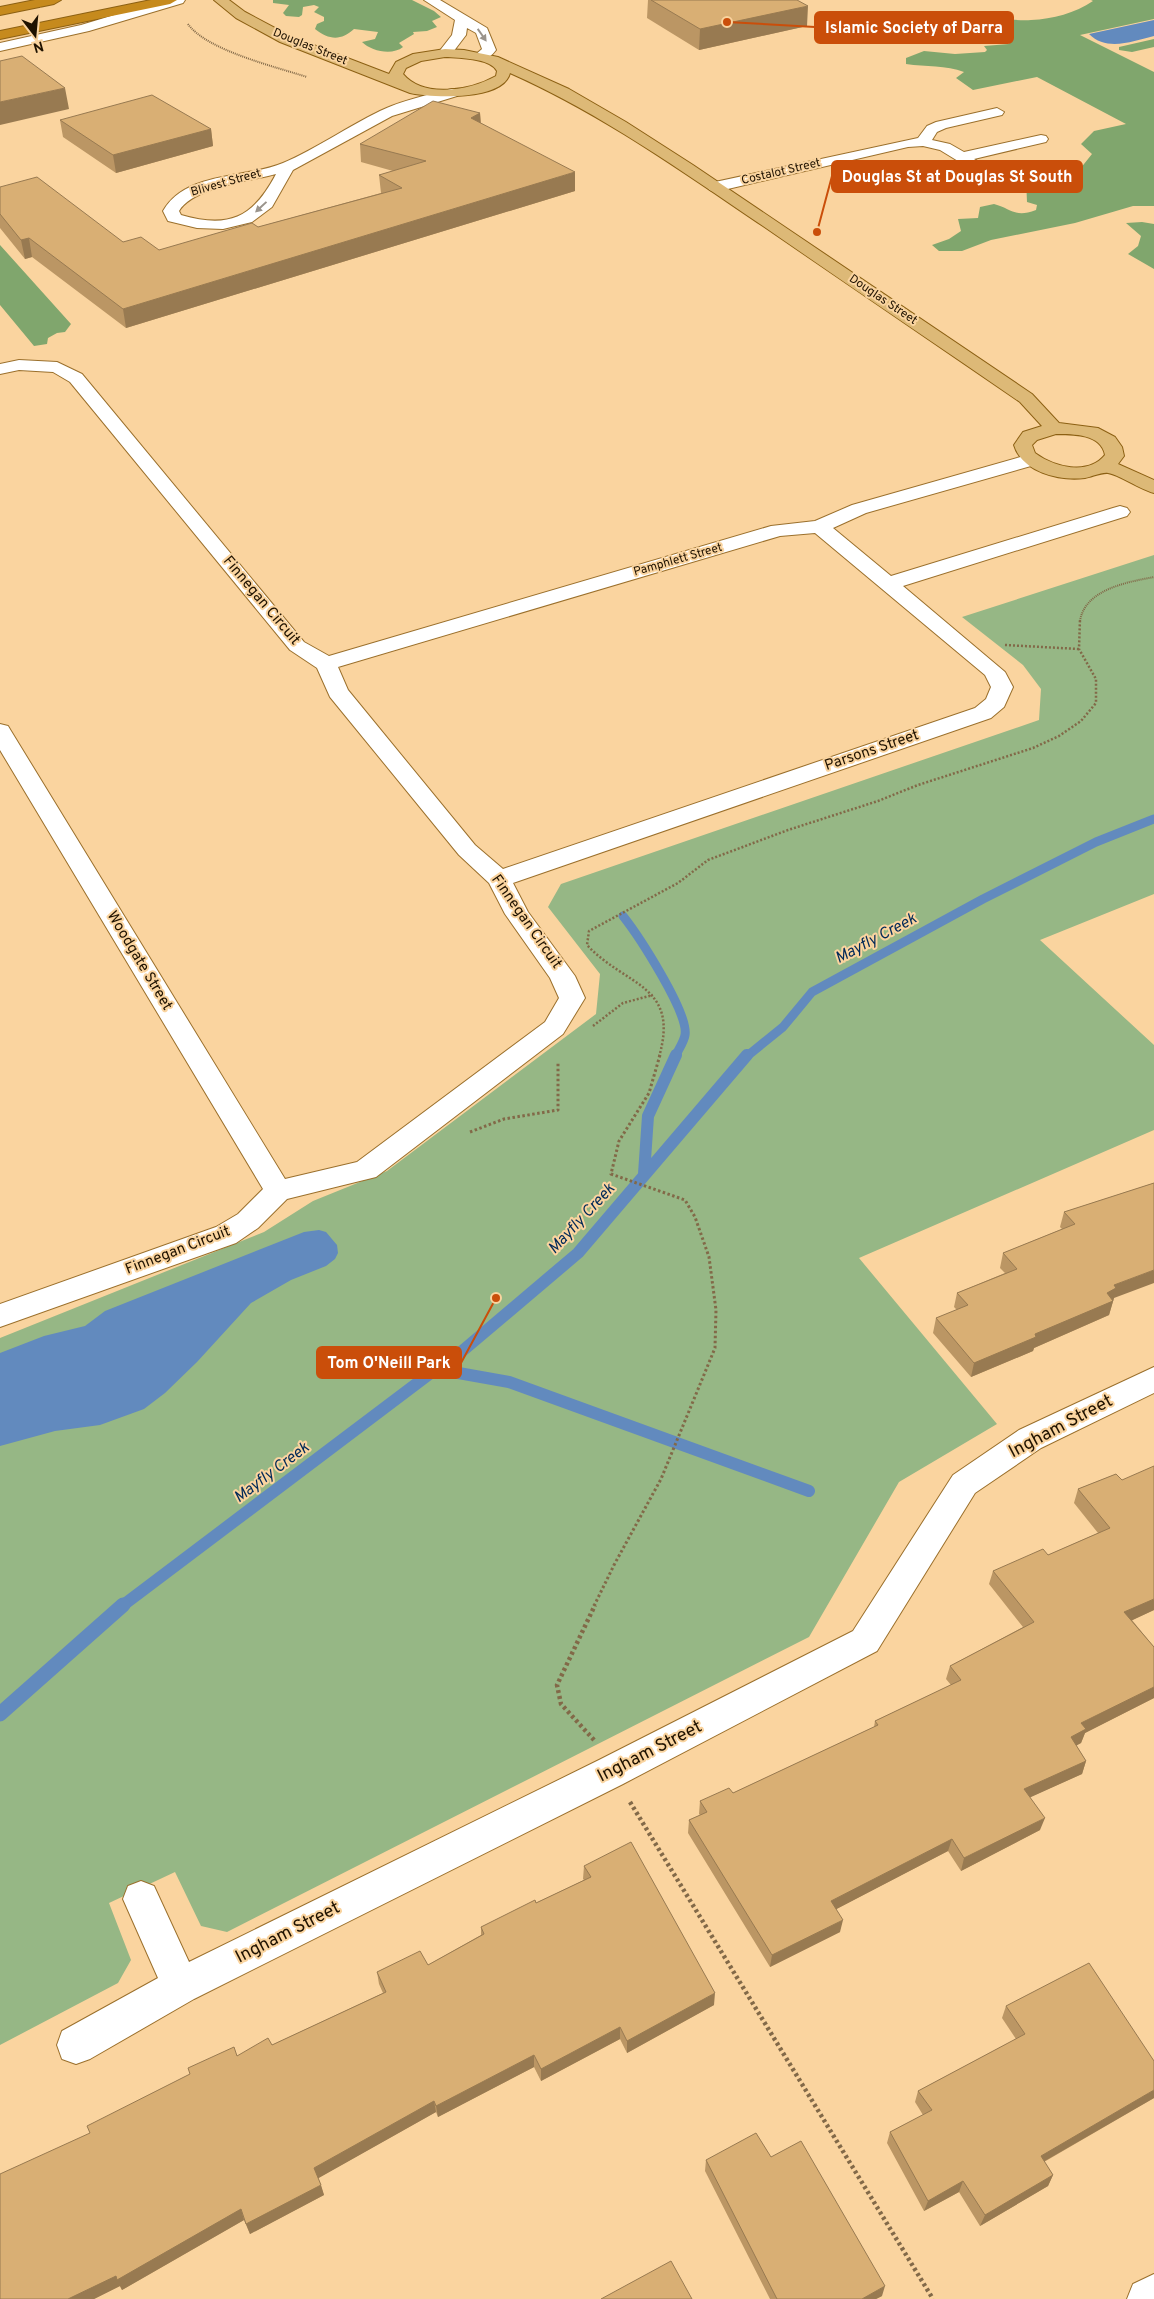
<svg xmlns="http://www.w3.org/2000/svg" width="1154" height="2299" viewBox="0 0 1154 2299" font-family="Overpass,sans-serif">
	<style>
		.green { fill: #96b785 }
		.forest { fill: #80a66d }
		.water { fill: #628abe }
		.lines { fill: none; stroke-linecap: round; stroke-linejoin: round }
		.stream-far2 { stroke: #628abe; stroke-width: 9 }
		.stream-far1 { stroke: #628abe; stroke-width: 12 }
		.stream { stroke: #628abe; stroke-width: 15 }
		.minor-casing { stroke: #9b702c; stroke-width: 2 }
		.major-casing { stroke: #8c6013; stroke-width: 2 }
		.highway-casing { stroke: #8c6013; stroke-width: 2 }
		.path-far3 { stroke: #826948; stroke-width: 2; stroke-dasharray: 1 1; stroke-linecap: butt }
		.path-far2 { stroke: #826948; stroke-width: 2.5; stroke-dasharray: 2 2; stroke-linecap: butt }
		.path-far1 { stroke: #826948; stroke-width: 3; stroke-dasharray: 2.5 2.5; stroke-linecap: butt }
		.path { stroke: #826948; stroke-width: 4.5; stroke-dasharray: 3 3; stroke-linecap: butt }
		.minor { fill: #fff; fill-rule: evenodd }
		.major { fill: #ddb977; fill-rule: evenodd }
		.highway { fill: #c68a1d; fill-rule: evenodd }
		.wall { fill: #bb9664 }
		.shaded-wall { fill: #987a51 }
		.building { fill: #d9af74; stroke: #987a51 }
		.oneway { fill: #9a948c }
		.labels { text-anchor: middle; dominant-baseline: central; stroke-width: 4; stroke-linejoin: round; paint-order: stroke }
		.far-street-label { font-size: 12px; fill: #1f1200; stroke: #fad49f }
		.street-label { font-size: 15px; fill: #1f1200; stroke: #fad49f }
		.water-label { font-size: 16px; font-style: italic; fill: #002958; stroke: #fad49f }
		.near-street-label { font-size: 18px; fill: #1f1200; stroke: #fad49f }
		.leader { fill: none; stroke: #ca4e0a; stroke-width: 2 }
		.callout-dot { fill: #ca4e0a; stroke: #fad49f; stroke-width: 2 }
		.callout { fill: #ca4e0a; stroke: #ca4e0a; stroke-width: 2 }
		.callout-label { font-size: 16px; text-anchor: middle; font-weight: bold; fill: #fff }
	</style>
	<rect width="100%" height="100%" fill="#fad49f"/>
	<!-- green -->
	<path class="green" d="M 1154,555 L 1154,894 L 1040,940 L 1154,1045 L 1154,1130 L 859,1258 L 997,1424 L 899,1482 L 809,1637 L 227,1932 L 201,1926 L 175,1872 L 109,1903 L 131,1960 L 118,1983 L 0,2045 L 0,1338 L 264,1232 L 313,1201 L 387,1171 L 596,1014 L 600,974 L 548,907 L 561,884 L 1039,720 L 1041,689 L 1023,665 L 962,617 Z"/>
	<!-- forest -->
	<path class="forest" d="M 273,0 L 412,0 L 434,11 L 441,17 L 432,21 L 437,27 L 427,31 L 413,32 L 414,34 L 399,43 L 403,47 C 392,56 371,51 362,42 L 375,39 L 378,32 L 354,29 C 341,41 329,40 315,29 L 317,24 L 324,21 L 324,17 L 314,12 L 319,7 L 314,5 L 303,7 L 302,15 L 299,17 L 286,16 L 283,13 L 289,5 L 273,3 Z
		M 1091,0 L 1154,0 L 1154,19 L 1080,35 L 1154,72 L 1154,206 L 1133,206 L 1075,223 L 991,240 L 962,251 L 939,251 L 932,245 L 949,239 L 961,231 L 958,219 L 978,218 L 980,207 L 994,204 C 1012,209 1015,218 1036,210 L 1037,205 L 1027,202 L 1026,178 L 1080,169 L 1092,154 L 1081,144 L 1094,131 L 1126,124 L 1037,77 L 973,90 L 956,78 L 964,72 C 946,65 926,67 906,64 L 906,58 L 924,51 L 955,54 L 985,52 L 987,50 L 984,46 L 1009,44 L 1008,40 L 999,39 L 991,34 L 995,29 L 1004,27 L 996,22 C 1007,18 1019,21 1031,20 C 1053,19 1075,13 1093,1 Z
		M 1154,39 L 1154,47 L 1132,52 L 1119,50 L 1119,47 Z
		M 1142,222 L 1154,224 L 1154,269 L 1128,254 L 1138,246 L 1141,236 L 1126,223 Z
		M 0,245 L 71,324 L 65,332 L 57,333 L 48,338 L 47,344 L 34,346 L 0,305 Z"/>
	<!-- water -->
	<path class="water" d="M 1154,20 L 1154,36 C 1133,41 1107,52 1089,34 Z
		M 319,1230 L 326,1232 L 337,1245 L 338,1253 L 335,1259 L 326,1266 L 291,1280 L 251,1303 L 197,1362 L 165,1393 L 144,1409 L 100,1425 L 55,1431 L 0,1446 L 0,1353 L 44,1336 L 85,1326 L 105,1311 L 304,1232 Z"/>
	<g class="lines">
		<!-- stream-far2 -->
		<path class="stream-far2" d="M 623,916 C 638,935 689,1013 685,1035 C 684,1042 678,1050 675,1057
			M 746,1057 L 783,1027 L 812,992 L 983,899 L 1096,842 L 1154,819"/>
		<!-- stream-far1 -->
		<path class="stream-far1" d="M 644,1174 L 648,1116 L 676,1055
			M 436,1369 L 509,1382 L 809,1491
			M 122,1606 L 436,1369 L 454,1358 L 578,1253 L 747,1055"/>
		<!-- stream -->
		<path class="stream" d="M 0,1714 L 123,1605"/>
		<!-- minor casing -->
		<g class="minor-casing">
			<path id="minor" d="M 164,0 L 185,0 L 183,3 L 89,31 L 0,51 L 0,43 L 81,25 Z
				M 424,0 L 440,0 L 487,28 L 496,50 C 491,57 484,61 476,59 L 474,56 L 482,49 L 476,33 L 467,28 L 466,35 L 450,56 L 440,56 L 438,53 L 452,35 L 455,20 Z
				M 452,89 L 457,90 L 459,93 L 457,96 L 392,116 L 293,170 L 272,207 L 252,222 L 223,229 L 197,228 L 168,221 L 163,211 C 186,171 244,179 283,163 C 316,149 347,127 380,111 C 400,101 430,94 452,89 ZM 276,174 C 253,218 229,229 181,215 L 179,211 C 193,187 250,181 276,174 Z
				M 997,108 L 1004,112 L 1002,115 L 946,128 L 937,132 L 932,140 L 950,144 L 964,152 L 1041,135 L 1046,136 L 1048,139 L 1046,142 L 974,159 L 1017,185 L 1020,188 L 1017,191 L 1007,191 L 940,150 L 923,146 L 908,147 L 715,192 L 710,190 L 707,187 L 710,184 L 715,182 L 918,138 L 927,126 L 936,122 Z
				M 19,360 L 57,362 L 82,374 L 304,642 L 329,656 L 771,526 L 815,521 L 852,505 L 1031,454 L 1038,456 L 1040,460 L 1038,464 L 866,513 L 833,528 L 891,576 L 1113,508 L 1120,506 L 1127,508 L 1130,512 L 1127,516 L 903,586 L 1005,672 L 1013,687 L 1004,707 L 991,718 L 513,883 L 528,912 L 575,976 L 585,998 L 563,1034 L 376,1177 L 287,1199 L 258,1228 L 236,1243 L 0,1327 L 0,1304 L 216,1227 L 238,1214 L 263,1189 L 0,750 L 0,724 L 8,726 L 11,731 L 285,1179 L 357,1162 L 545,1022 L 559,998 L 550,978 L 505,914 L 489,883 L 459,855 L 330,697 L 317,668 L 290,650 L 70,382 L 53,372 L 19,370 L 0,374 L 0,364 ZM 815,533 L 985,675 L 991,687 L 986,699 L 975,708 L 503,869 L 475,845 L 348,690 L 338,667 L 780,536 Z
				M 1154,1367 L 1154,1393 L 1041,1448 L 975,1493 L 877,1651 L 623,1784 L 194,1999 L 90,2059 L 76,2064 L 62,2059 L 57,2045 L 62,2031 L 158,1978 L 123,1899 L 128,1886 L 141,1881 L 154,1886 L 189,1962 L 599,1760 L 853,1631 L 953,1475 L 1019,1430 Z
				M 1154,2274 L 1154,2299 L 1127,2299 L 1133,2284 Z"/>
		</g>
		<!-- major casing -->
		<g class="major-casing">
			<path id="major" d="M 214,0 L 229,0 L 245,12 L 290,36 L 389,74 L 396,62 L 413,54 L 445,49 L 464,50 L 498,57 L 569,89 L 626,122 L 693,165 L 1032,394 L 1059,423 L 1098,428 L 1115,437 L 1122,447 L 1124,456 L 1118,464 L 1154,480 L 1154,493 C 1139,489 1120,475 1108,473 C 1101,472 1092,477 1085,478 C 1059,481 1022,472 1014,445 L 1023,432 L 1042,426 L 1020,402 C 934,343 848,285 763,226 C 680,170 602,114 510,73 C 503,101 432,98 410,93 L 280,42 L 236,18 ZM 445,57 C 458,58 491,58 497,71 L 496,76 C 471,90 424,99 403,74 L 406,68 L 421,61 ZM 1056,434 C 1074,434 1101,434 1105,455 C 1088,476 1054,467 1035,453 L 1032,445 L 1037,440 Z"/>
		</g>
		<!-- highway casing -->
		<g class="highway-casing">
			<path id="highway" d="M 35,0 L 61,0 L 54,4 L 0,15 L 0,7 Z
				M 151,0 L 177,0 L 170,4 L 0,39 L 0,31 Z"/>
		</g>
		<!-- path-far3 -->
		<path class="path-far3" d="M 188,24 C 206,50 276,67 307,77
			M 1080,621 C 1085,589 1128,582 1154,577"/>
		<!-- path-far2 -->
		<path class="path-far2" d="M 1005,645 L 1079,649
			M 593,1026 L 623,1003 L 653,995
			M 659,1057 C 680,984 626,987 587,945 L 589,931 L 678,883 L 708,860 L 788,830 L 878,801 L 918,785 L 1033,748 L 1059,736 L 1081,721 L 1096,703 L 1096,679 L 1079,649 L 1080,619"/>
		<!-- path-far1 -->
		<path class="path-far1" d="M 470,1132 L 504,1119 L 558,1110 L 558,1063
			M 594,1606 L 614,1565 L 661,1479 L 715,1348 L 716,1310 L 709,1257 L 695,1217 L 685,1200 L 611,1174 L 619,1141 L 649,1093 L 660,1055"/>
		<!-- path -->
		<path class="path" d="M 594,1740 L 561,1704 L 557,1685 L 595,1605
			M 630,1802 L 933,2299"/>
		<!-- minor -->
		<use href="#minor" class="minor"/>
		<!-- major -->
		<use href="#major" class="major"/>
		<!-- highway -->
		<use href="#highway" class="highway"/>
	</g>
	<!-- wall -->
	<path class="wall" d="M 648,0 L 797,0 L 807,26 L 699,50 L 647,18 Z
		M 480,113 L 481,123 L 575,191 L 126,328 L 32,257 L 25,259 L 0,228 L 0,187 L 123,242 L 159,250 L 258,227 L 381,193 L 379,175 L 393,171 L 361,162 L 360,144 Z
		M 60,120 L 211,129 L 213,146 L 116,173 L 63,137 Z
		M 1154,1183 L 1114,1298 L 1109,1315 L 1034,1348 L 1033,1351 L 971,1377 L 933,1333 L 936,1318 L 957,1310 L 954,1307 L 957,1293 L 1005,1273 L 1000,1268 L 1003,1253 L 1062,1229 L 1060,1227 L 1064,1212 Z
		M 1116,1474 L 1154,1610 L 1132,1620 L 1154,1647 L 1154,1698 L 1085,1733 L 1081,1743 L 1076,1745 L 1086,1761 L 1082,1774 L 1030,1797 L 1040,1830 L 961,1871 L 948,1851 L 836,1909 L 840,1932 L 770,1967 L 688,1833 L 689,1820 L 700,1815 L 699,1814 L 700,1801 L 733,1793 L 874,1727 L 875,1721 L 951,1685 L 946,1679 L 950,1666 L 1023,1627 L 989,1584 L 993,1571 L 1048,1555 L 1098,1533 L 1074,1503 L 1078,1489 Z
		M 584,1866 L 714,2005 L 627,2053 L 620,2039 L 541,2081 L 534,2067 L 438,2117 L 436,2112 L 318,2178 L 324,2195 L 250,2234 L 244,2220 L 122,2290 L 120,2286 L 94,2299 L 0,2299 L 90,2133 L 237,2056 L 272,2045 L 383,1993 L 379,1984 L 377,1972 L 428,1965 L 481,1935 L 481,1927 L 536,1903 L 584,1880 L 583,1879 Z
		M 1006,2006 L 1154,2098 L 1044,2162 L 1053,2175 L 1048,2186 L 980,2226 L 959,2192 L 924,2211 L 887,2143 L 890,2132 L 923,2115 L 915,2102 L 918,2091 L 1016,2039 L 1002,2018 Z
		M 771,2157 L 882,2296 L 876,2299 L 770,2299 L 705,2171 L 706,2160 Z"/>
	<!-- shaded-wall -->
	<path class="shaded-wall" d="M 808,6 L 807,26 L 699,50 L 700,29 Z
		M 65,88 L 69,109 L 0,125 L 0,102 Z
		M 480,113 L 481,131 L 471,118 Z
		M 211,129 L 213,146 L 116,173 L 113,155 Z
		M 575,172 L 575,191 L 126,328 L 123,309 Z
		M 29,238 L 32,257 L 25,259 L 21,240 Z
		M 1154,1270 L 1154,1283 L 1114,1298 L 1109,1315 L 1034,1348 L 1033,1351 L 971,1377 L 974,1363 L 1035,1334 L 1107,1293 L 1114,1285 Z
		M 1154,1599 L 1154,1610 L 1120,1626 L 1124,1612 Z
		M 1154,1687 L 1154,1698 L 1085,1733 L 1081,1743 L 1067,1751 L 1071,1737 L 1081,1723 Z
		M 1086,1761 L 1082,1774 L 1020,1802 L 1024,1789 Z
		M 1045,1818 L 1040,1830 L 961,1871 L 964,1858 Z
		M 952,1839 L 948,1851 L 829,1913 L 831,1901 Z
		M 843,1920 L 840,1932 L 770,1967 L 772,1955 Z
		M 715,1993 L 714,2005 L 627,2053 L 627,2041 Z
		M 620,2027 L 620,2039 L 541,2081 L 541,2069 Z
		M 534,2055 L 534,2067 L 438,2117 L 436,2106 Z
		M 1154,2090 L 1154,2098 L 1036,2166 L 1041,2156 Z
		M 434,2101 L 436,2112 L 317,2179 L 314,2168 Z
		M 1053,2175 L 1048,2186 L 980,2226 L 985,2215 Z
		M 963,2181 L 959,2192 L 924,2211 L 928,2201 Z
		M 321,2185 L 324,2195 L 250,2234 L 246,2224 Z
		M 241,2209 L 244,2220 L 122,2290 L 120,2286 L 94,2299 L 68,2299 Z
		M 885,2286 L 882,2296 L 876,2299 L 862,2299 Z"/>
	<!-- building -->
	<path class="building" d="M 651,0 L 797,0 L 808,6 L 700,29 Z
		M 22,56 L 65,88 L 0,102 L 0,61 Z
		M 152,95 L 211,129 L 113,155 L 60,120 Z
		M 433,101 L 480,113 L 471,118 L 575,172 L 123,309 L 29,238 L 21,240 L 0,214 L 0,187 L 37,177 L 123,242 L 141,237 L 159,250 L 252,223 L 258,227 L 402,188 L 379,175 L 426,161 L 360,144 Z
		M 1154,1183 L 1154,1270 L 1114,1285 L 1116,1288 L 1107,1293 L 1113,1301 L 1035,1334 L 1036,1337 L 974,1363 L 936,1318 L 968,1305 L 957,1293 L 1017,1269 L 1003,1253 L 1075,1224 L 1064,1212 Z
		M 1154,1466 L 1154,1599 L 1124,1612 L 1154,1647 L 1154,1687 L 1081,1723 L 1086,1729 L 1071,1737 L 1086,1761 L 1024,1789 L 1045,1818 L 964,1858 L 952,1839 L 831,1901 L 843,1920 L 772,1955 L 689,1820 L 707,1812 L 700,1801 L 729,1788 L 733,1793 L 878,1725 L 875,1721 L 961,1680 L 950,1666 L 1034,1622 L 993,1571 L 1043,1549 L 1048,1555 L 1110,1528 L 1078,1489 L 1116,1474 L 1122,1480 Z
		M 631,1842 L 715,1993 L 627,2041 L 620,2027 L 541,2069 L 534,2055 L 436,2106 L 434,2101 L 314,2168 L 321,2185 L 246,2224 L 241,2209 L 117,2280 L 116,2276 L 68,2299 L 0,2299 L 0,2174 L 90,2133 L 87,2126 L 190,2074 L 188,2068 L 234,2047 L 237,2056 L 268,2038 L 272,2045 L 386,1992 L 377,1972 L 420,1951 L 428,1965 L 484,1934 L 481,1927 L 535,1900 L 536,1903 L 591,1877 L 584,1866 Z
		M 1089,1963 L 1154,2061 L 1154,2090 L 1041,2156 L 1053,2175 L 985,2215 L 963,2181 L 928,2201 L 890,2132 L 932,2110 L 918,2091 L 1025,2034 L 1006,2006 Z
		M 756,2133 L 771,2157 L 801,2141 L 885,2286 L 862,2299 L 777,2299 L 706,2160 Z
		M 671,2261 L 692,2299 L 601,2299 Z"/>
	<!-- one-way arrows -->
	<defs><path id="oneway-solid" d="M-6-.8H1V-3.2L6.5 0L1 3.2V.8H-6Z" transform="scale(1.25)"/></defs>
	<g class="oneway">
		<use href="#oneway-solid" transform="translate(482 35) rotate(55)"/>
		<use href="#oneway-solid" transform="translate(261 207) rotate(137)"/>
	</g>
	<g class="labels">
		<!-- far-street labels -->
		<g class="far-street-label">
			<text transform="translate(310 47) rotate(22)">Douglas Street</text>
			<text transform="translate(781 172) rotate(-13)">Costalot Street</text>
			<text transform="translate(226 183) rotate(-16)">Blivest Street</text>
			<text transform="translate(883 300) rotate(34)">Douglas Street</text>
			<text transform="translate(678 560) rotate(-16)">Pamphlett Street</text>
		</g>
		<!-- street labels -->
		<g class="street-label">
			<text transform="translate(261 601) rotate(50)">Finnegan Circuit</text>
			<text transform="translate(872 751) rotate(-19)">Parsons Street</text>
			<text transform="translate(526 922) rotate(55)">Finnegan Circuit</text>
			<text transform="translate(139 961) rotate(59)">Woodgate Street</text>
			<text transform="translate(178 1251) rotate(-21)">Finnegan Circuit</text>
		</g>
		<!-- water labels -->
		<g class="water-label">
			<text transform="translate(876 939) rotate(-28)">Mayfly Creek</text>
			<text transform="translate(582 1219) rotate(-47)">Mayfly Creek</text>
			<text transform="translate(272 1473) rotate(-37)">Mayfly Creek</text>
		</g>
		<!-- near-street labels -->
		<g class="near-street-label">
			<text transform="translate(1061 1427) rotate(-28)">Ingham Street</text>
			<text transform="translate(650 1752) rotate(-27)">Ingham Street</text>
			<text transform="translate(288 1933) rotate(-27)">Ingham Street</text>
		</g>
	</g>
	<!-- callouts -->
	<path class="leader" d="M727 22L815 27M817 232L832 176M496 1298L461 1363"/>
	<g class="callout-dot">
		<circle cx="727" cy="22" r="5"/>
		<circle cx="817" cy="232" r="5"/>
		<circle cx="496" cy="1298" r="5"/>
	</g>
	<g class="callout">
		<rect x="815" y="12" width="198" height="31" rx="5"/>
		<rect x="832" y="161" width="250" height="31" rx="5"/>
		<rect x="317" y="1347" width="144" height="31" rx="5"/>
	</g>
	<g class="callout-label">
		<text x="914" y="33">Islamic Society of Darra</text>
		<text x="957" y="182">Douglas St at Douglas St South</text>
		<text x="389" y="1368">Tom O'Neill Park</text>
	</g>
	<!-- north arrow -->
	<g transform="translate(35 35) rotate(164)" stroke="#fad49f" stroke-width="4" paint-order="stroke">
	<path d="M0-4L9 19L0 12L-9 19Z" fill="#1f1200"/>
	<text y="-8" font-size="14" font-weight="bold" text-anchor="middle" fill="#1f1200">N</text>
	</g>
</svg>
